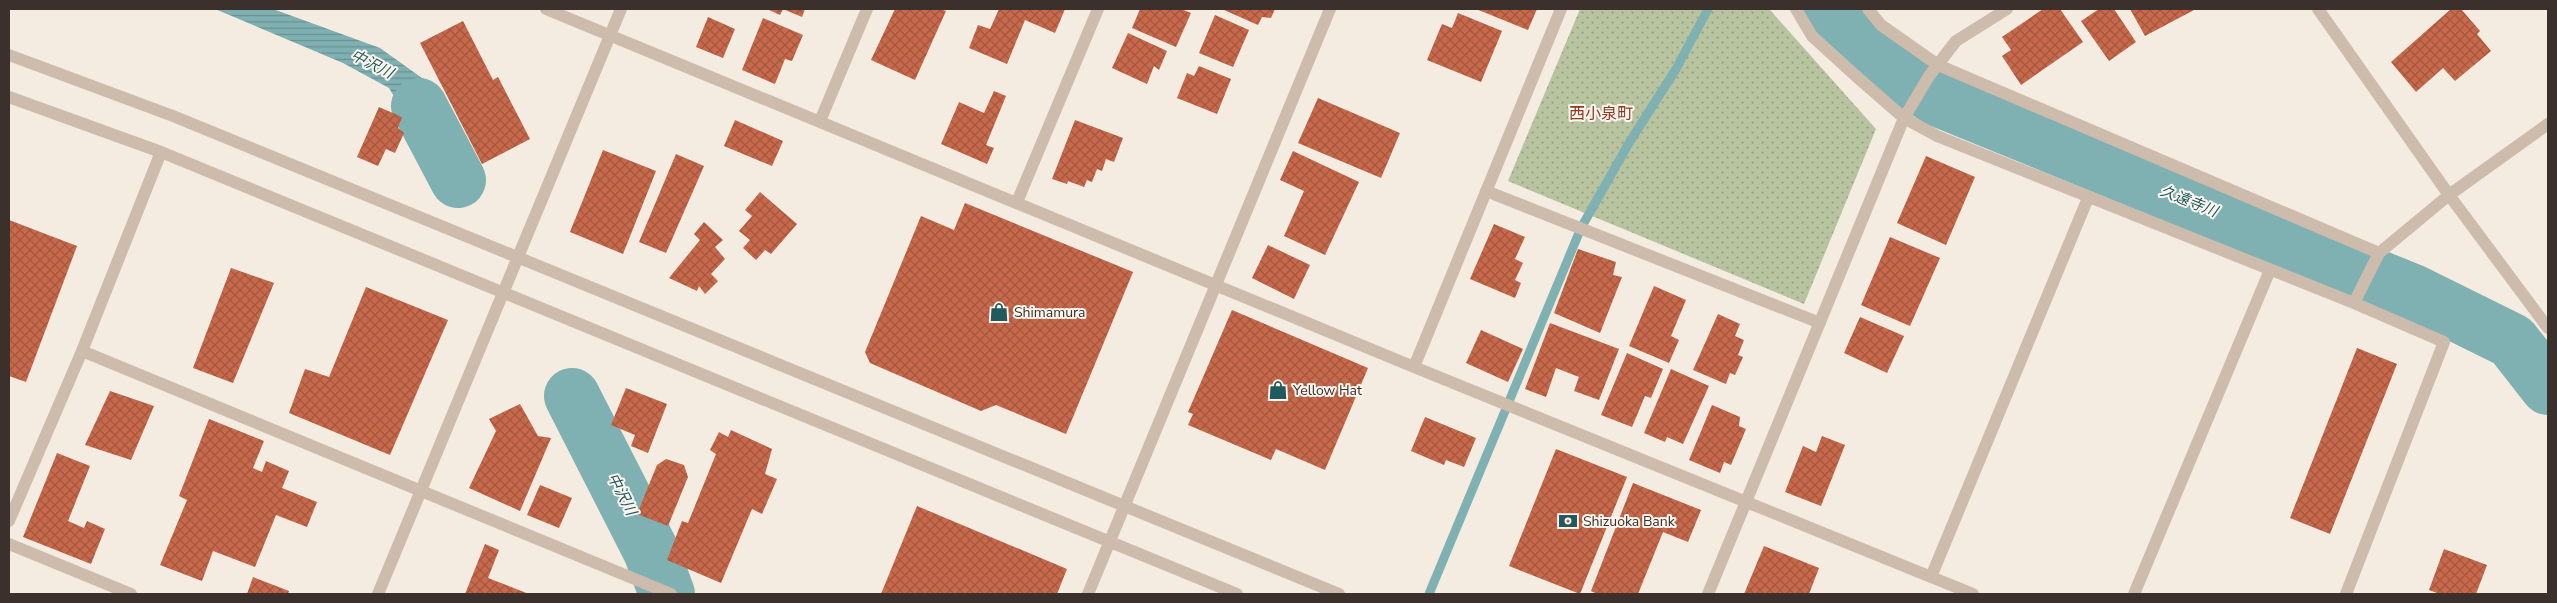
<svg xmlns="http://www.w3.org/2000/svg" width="2557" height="603" viewBox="0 0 2557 603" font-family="'Nunito Sans','Noto Sans JP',sans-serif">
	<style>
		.grass { fill: url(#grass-dots) }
		.water { fill: url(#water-rules) }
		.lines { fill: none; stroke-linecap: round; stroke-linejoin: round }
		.stream { stroke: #7fb0b2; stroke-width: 9 }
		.river { stroke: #7fb0b2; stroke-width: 56 }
		.building { fill: url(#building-cross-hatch) }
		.minor { stroke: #cdbbac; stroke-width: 12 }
		.labels { text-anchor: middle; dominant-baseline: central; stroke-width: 4; stroke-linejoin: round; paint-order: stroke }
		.poi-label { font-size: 14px; fill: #3b302b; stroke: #fbf5ee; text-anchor: start }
		.water-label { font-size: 15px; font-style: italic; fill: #1f5a5e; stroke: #fbf5ee }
		.quarter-label { font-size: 16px; fill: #8c3b22; stroke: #fbf5ee }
	</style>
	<defs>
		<pattern id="grass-dots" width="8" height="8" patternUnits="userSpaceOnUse" patternTransform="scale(1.25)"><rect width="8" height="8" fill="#b8c4a0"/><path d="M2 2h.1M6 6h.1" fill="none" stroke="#97a083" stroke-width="1.8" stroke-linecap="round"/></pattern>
		<pattern id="water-rules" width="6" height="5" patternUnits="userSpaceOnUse" patternTransform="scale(1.25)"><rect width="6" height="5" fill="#7fb0b2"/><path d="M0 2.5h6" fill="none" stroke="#699091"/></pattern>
		<pattern id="building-cross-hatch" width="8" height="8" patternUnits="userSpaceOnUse" patternTransform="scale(1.25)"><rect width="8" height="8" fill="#c8694b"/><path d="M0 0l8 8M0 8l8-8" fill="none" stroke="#a4573f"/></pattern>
	</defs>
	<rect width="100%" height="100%" fill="#f4ebe1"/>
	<!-- grass -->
	<path class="grass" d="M 1580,9 L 1769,9 L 1876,129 L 1804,304 L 1508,181 Z"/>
	<!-- water -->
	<path class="water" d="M 215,9 L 273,9 L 380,48 L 429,83 L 476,170 L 443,178 L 389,88 L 343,63 Z"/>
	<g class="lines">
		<!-- stream -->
		<path class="stream" d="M 1429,594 L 1581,228 L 1629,143 L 1676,69 L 1708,9"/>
		<!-- river -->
		<path class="river" d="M 1831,9 C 1860,47 1899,74 1939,99 L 2415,293 L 2512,341 L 2548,387
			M 419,106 L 458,180
			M 572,396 L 651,551 L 667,594"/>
	</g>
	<!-- building -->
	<path class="building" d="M 767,9 L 805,9 L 802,17 L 783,9 L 780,15 Z
		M 895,9 L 941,9 L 946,11 L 915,80 L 871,60 Z
		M 999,9 L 1065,9 L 1055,33 L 1025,20 L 1007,64 L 969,48 L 978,25 L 990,29 Z
		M 1140,9 L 1181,9 L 1191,13 L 1176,47 L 1132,28 Z
		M 1225,9 L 1275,9 L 1271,18 L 1262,17 L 1258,25 L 1224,10 Z
		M 1476,9 L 1537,9 L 1528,30 Z
		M 2043,9 L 2060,9 L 2083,42 L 2021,85 L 2002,56 L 2011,50 L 2002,37 Z
		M 2099,9 L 2114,9 L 2136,42 L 2109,61 L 2081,21 Z
		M 2130,9 L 2196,9 L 2145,36 Z
		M 2451,9 L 2461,9 L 2480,31 L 2477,34 L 2491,51 L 2455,81 L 2443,68 L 2416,92 L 2391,62 Z
		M 1458,13 L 1502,31 L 1481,82 L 1427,60 L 1442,24 L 1452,28 Z
		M 1215,15 L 1249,30 L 1233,67 L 1199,53 Z
		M 708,17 L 735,29 L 723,58 L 696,47 Z
		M 763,18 L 803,35 L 792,61 L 785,59 L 775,84 L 742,70 Z
		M 463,21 L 493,80 L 498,77 L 530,139 L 482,164 L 420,43 Z
		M 1128,33 L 1167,51 L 1159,70 L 1154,66 L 1147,84 L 1112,68 Z
		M 1199,66 L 1231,79 L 1217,114 L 1177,98 L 1187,73 L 1194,76 Z
		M 994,91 L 1006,96 L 986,145 L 994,148 L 987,164 L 941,144 L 959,102 L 984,113 Z
		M 1318,98 L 1400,133 L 1381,178 L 1298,143 Z
		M 379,107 L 402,117 L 398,128 L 404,133 L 395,153 L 386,149 L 378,166 L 357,157 Z
		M 735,120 L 783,141 L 772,166 L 724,146 Z
		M 1075,120 L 1123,138 L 1114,162 L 1106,159 L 1102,171 L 1097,169 L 1092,182 L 1087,180 L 1084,187 L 1068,181 L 1067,184 L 1052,179 Z
		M 603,150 L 656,171 L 623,254 L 570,232 Z
		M 1293,151 L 1359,182 L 1325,255 L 1284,236 L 1304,191 L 1280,180 Z
		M 676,154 L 704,166 L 666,253 L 639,242 Z
		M 1926,156 L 1975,177 L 1946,245 L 1897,223 Z
		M 760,192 L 797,224 L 771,254 L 765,250 L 756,260 L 743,248 L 750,240 L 739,231 L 752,216 L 745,210 Z
		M 965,203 L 1133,272 L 1066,434 L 996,405 L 981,411 L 870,363 L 865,352 L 921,216 L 954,230 Z
		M 9,220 L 77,246 L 26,382 L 9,376 Z
		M 704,222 L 723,240 L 715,247 L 725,259 L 711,274 L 718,281 L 705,294 L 699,286 L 697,291 L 669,278 L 700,240 L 694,234 Z
		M 1494,224 L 1525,237 L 1515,259 L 1523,263 L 1515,280 L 1521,283 L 1515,298 L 1470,279 Z
		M 1890,237 L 1940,258 L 1910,326 L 1861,305 Z
		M 1268,245 L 1310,265 L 1294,299 L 1252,278 Z
		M 1578,249 L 1616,262 L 1613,275 L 1622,277 L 1600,333 L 1554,313 Z
		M 231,268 L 274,283 L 233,383 L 193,368 Z
		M 1654,286 L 1686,300 L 1671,336 L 1679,340 L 1669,363 L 1629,346 Z
		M 366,287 L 448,320 L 390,455 L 289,413 L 305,369 L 329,377 Z
		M 1232,310 L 1368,368 L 1325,470 L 1276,449 L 1271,460 L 1188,425 L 1193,414 L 1188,412 Z
		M 1718,314 L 1740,324 L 1735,336 L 1744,340 L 1738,355 L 1743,357 L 1735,375 L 1730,373 L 1726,384 L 1693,370 Z
		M 1860,317 L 1904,336 L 1887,373 L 1844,353 Z
		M 1550,323 L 1619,349 L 1599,400 L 1574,391 L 1579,377 L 1556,368 L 1546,397 L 1525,389 Z
		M 1481,330 L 1523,349 L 1508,382 L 1466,363 Z
		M 2357,348 L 2397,364 L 2330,534 L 2290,518 Z
		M 1627,353 L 1663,369 L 1651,398 L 1645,396 L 1632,427 L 1601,415 Z
		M 1671,369 L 1709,386 L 1683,444 L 1667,437 L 1665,442 L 1644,433 Z
		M 626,388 L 667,404 L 648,453 L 631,446 L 635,435 L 611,425 Z
		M 110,391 L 154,406 L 131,460 L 85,445 Z
		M 520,404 L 538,436 L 551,438 L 520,511 L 469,488 L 496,431 L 489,419 Z
		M 1712,405 L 1740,417 L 1739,426 L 1746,429 L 1731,465 L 1724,462 L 1720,473 L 1689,460 Z
		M 1425,417 L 1476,438 L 1464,467 L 1446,460 L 1444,465 L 1411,451 Z
		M 209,419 L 264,441 L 253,468 L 262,472 L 266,461 L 289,471 L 282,488 L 317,502 L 307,527 L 276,515 L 255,567 L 213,551 L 202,581 L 160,565 L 187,500 L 179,496 Z
		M 731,430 L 772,449 L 765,474 L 777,479 L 762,514 L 752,509 L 721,583 L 667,560 L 682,521 L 688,523 L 716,454 L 710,450 L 719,432 L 728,437 Z
		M 1822,436 L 1845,445 L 1821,506 L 1785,492 L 1803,446 L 1816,452 Z
		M 1556,449 L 1627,477 L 1580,594 L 1509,566 Z
		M 57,453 L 90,466 L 68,521 L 84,528 L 87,521 L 105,529 L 91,564 L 23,537 Z
		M 666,459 L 684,465 L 688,477 L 668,526 L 637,514 L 657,465 Z
		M 1633,483 L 1701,510 L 1688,542 L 1663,532 L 1638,594 L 1597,594 L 1591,591 Z
		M 540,485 L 572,498 L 559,528 L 527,515 Z
		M 917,506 L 1067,569 L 1057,594 L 881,594 Z
		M 485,544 L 499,550 L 488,578 L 529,594 L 465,594 Z
		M 1764,546 L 1819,568 L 1809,594 L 1744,594 Z
		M 2444,549 L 2487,565 L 2476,594 L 2440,594 L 2429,590 Z
		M 253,577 L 289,591 L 288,594 L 247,594 Z"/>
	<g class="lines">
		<!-- minor -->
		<path class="minor" d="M 546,9 L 1414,367 L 1973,594
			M 1796,9 L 1812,36 L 1857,77 L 1904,118 L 1937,136 L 2354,303 L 2444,342 L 2346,594
			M 1868,9 L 1881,25 L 1938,65 L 2379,253
			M 2318,9 L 2449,195 L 2548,328
			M 9,55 L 173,116 L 1339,594
			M 9,97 L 161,152 L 1237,594
			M 820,121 L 867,9
			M 1486,191 L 1820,323
			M 1017,202 L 1098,9
			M 2354,303 L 2379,253 L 2449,195 L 2548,124
			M 82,351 L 671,594
			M 1414,367 L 1561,9
			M 9,521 L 82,351 L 161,152
			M 9,544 L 131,594
			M 1931,577 L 2088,198
			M 378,594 L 621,9
			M 1088,594 L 1330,9
			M 1708,594 L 1904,118 L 1929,76 L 1956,41 L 2007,9
			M 2134,594 L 2270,270"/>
	</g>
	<!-- icons -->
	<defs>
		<g id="shop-bare" transform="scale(1.5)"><path d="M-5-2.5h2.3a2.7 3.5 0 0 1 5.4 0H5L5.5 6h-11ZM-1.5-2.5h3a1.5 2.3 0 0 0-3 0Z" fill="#1f5a5e" stroke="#fbf5ee" stroke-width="2.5" paint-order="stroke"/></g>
		<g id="bank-bare" transform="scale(1.5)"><path d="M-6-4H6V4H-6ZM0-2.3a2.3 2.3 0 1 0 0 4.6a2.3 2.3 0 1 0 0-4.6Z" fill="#1f5a5e" stroke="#fbf5ee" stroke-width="2.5" paint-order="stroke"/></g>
	</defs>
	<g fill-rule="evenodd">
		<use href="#shop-bare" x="999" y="312"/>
		<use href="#shop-bare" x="1278" y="390"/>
		<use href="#bank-bare" x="1568" y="521"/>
	</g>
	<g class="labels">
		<!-- poi labels -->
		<g class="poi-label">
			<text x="1014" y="312">Shimamura</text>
			<text x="1293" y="390">Yellow Hat</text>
			<text x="1583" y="521">Shizuoka Bank</text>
		</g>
		<!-- water labels -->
		<g class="water-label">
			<text transform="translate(372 64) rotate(27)">中沢川</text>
			<text transform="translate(2189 201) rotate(22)">久遠寺川</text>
			<text transform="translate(622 494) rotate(63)">中沢川</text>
		</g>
		<!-- quarter labels -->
		<g class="quarter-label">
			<text x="1601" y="114">西小泉町</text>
		</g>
	</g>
	<!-- border -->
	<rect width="2557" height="603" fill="none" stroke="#3b302b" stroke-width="20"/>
</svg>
